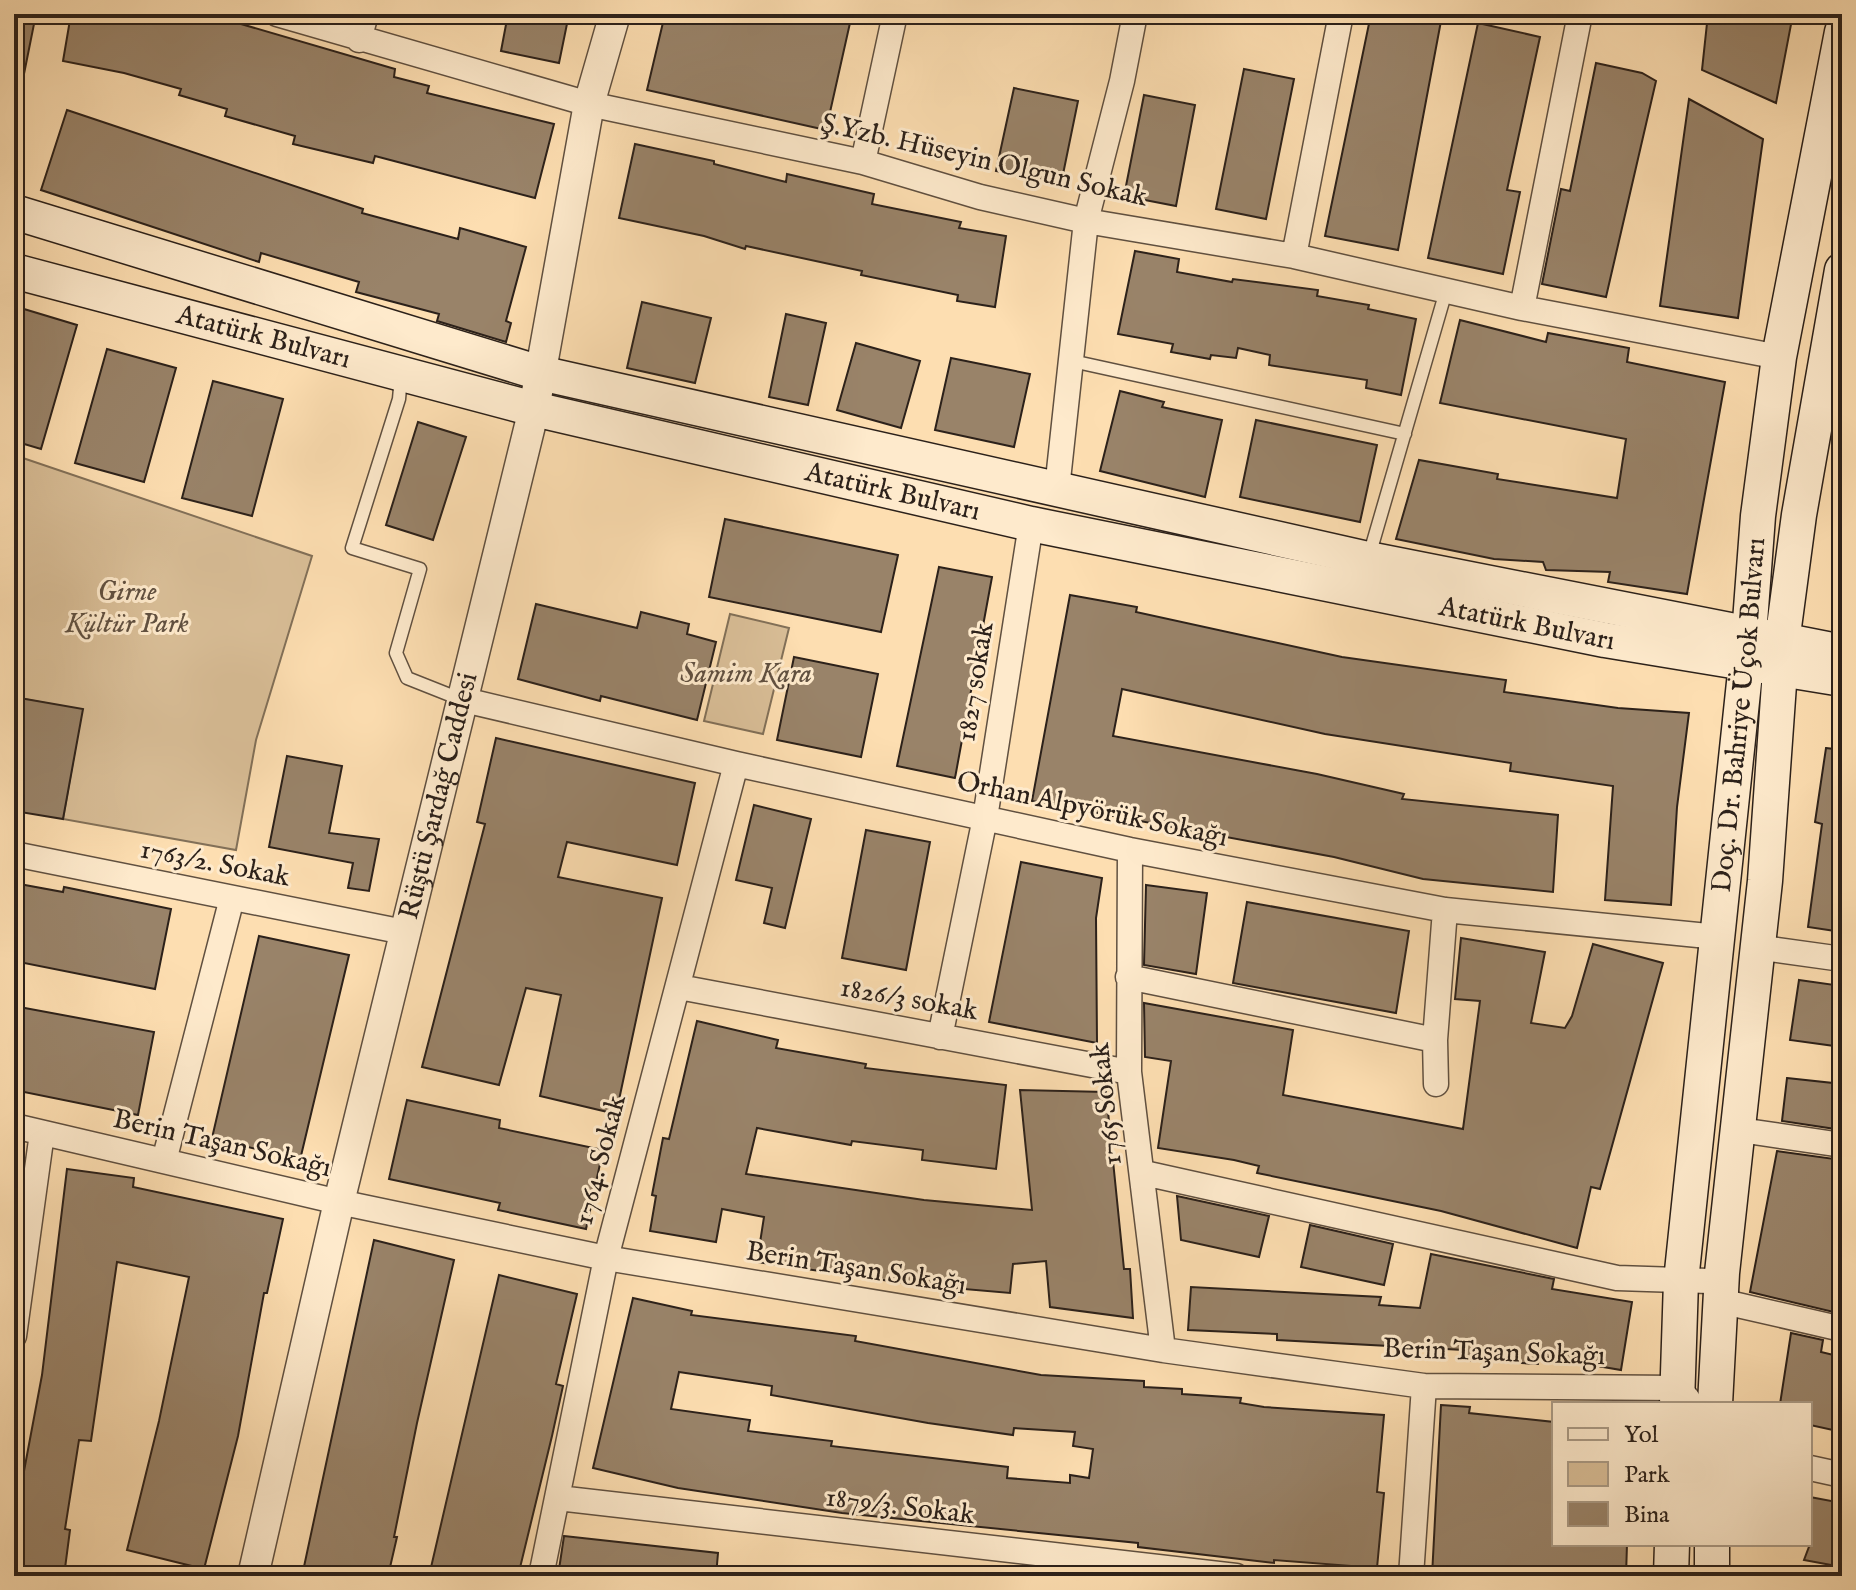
<svg xmlns="http://www.w3.org/2000/svg" width="1856" height="1590" viewBox="0 0 1856 1590" font-family="'IM FELL English',serif">
	<style>
		.green { fill: #d9be97; stroke: #827058; stroke-width: 2 }
		.building { fill: #998369; stroke: #2c211a; stroke-width: 2; fill-rule: evenodd }
		.lines { fill: none; stroke-linecap: round; stroke-linejoin: round }
		.service-casing { stroke: #605040; stroke-width: 15 }
		.minor-casing { stroke: #605040; stroke-width: 27 }
		.tertiary-casing { stroke: #605040; stroke-width: 33 }
		.secondary-casing { stroke: #2c211a; stroke-width: 37 }
		.service { stroke: #feeacc; stroke-width: 12 }
		.minor { stroke: #feeacc; stroke-width: 24 }
		.tertiary { stroke: #feeacc; stroke-width: 30 }
		.secondary { stroke: #feeacc; stroke-width: 34 }
		.labels { text-anchor: middle; dominant-baseline: central; stroke-width: 6; stroke-linejoin: round; paint-order: stroke }
		.street-label { font-size: 28px; fill: #2c211a; stroke: #feeacc }
		.park-label { font-size: 28px; font-style: italic; fill: #605040; stroke: #feeacc }
	</style>
	<rect width="100%" height="100%" fill="#fddeb1"/>
	<filter id="stains"><feTurbulence type="fractalNoise" baseFrequency=".0025" numOctaves="4"/><feColorMatrix values="0 0 0 0 .2 0 0 0 0 .09 0 0 0 0 .02 0 0 0 .5 -.17"/></filter>
	<radialGradient id="worn" r=".72"><stop offset=".6" stop-color="#630" stop-opacity="0"/><stop offset="1" stop-color="#630" stop-opacity=".3"/></radialGradient>
	<!-- green -->
	<path class="green" d="M 14,455 L 312,556 L 256,740 L 236,850 L 63,819 L 82,710 L 14,697 Z
		M 730,614 L 789,628 L 763,734 L 704,721 Z"/>
	<!-- building -->
	<path class="building" d="M 14,14 L 36,14 L 23,79 L 14,78 Z
		M 71,14 L 207,14 L 395,69 L 394,77 L 429,86 L 427,93 L 554,124 L 535,198 L 375,156 L 373,163 L 293,144 L 295,136 L 225,116 L 227,109 L 179,95 L 181,89 L 124,73 L 63,61 Z
		M 508,14 L 569,14 L 559,63 L 501,51 Z
		M 665,14 L 721,14 L 744,19 L 744,14 L 852,14 L 826,130 L 647,90 Z
		M 1371,14 L 1401,14 L 1441,21 L 1398,250 L 1325,236 Z
		M 1708,14 L 1793,14 L 1776,103 L 1702,70 Z
		M 1478,23 L 1540,37 L 1507,190 L 1520,192 L 1503,274 L 1428,258 Z
		M 1596,63 L 1642,73 L 1656,81 L 1606,297 L 1542,284 L 1561,189 L 1570,191 Z
		M 1244,69 L 1294,79 L 1266,219 L 1216,209 Z
		M 1014,88 L 1078,101 L 1061,184 L 996,171 Z
		M 1144,95 L 1195,105 L 1176,206 L 1124,196 Z
		M 1689,99 L 1763,139 L 1738,318 L 1660,306 Z
		M 67,110 L 363,209 L 362,213 L 458,239 L 460,228 L 526,247 L 506,321 L 511,323 L 506,342 L 437,321 L 439,314 L 356,292 L 359,282 L 261,253 L 259,262 L 41,190 Z
		M 635,144 L 714,161 L 714,164 L 786,182 L 787,174 L 874,194 L 872,204 L 961,222 L 959,228 L 1006,236 L 995,307 L 957,301 L 958,295 L 861,275 L 862,271 L 746,246 L 745,249 L 704,236 L 619,218 Z
		M 1135,251 L 1179,259 L 1177,272 L 1232,282 L 1233,279 L 1318,290 L 1317,296 L 1369,305 L 1368,309 L 1416,319 L 1401,395 L 1366,388 L 1367,380 L 1269,365 L 1270,355 L 1238,348 L 1236,358 L 1211,355 L 1210,359 L 1171,352 L 1173,344 L 1118,334 Z
		M 642,302 L 711,318 L 695,383 L 627,368 Z
		M 14,306 L 77,325 L 41,449 L 14,441 Z
		M 786,314 L 826,323 L 808,405 L 769,397 Z
		M 1460,320 L 1546,342 L 1548,333 L 1629,348 L 1627,362 L 1725,382 L 1687,594 L 1608,582 L 1610,572 L 1546,570 L 1543,562 L 1494,559 L 1396,539 L 1419,460 L 1498,474 L 1497,479 L 1617,498 L 1626,439 L 1440,403 Z
		M 856,343 L 920,361 L 901,428 L 837,410 Z
		M 107,349 L 176,368 L 144,482 L 75,463 Z
		M 951,358 L 1030,374 L 1014,447 L 935,430 Z
		M 213,381 L 283,399 L 252,516 L 182,498 Z
		M 1120,391 L 1164,402 L 1162,407 L 1222,420 L 1205,497 L 1100,471 Z
		M 1256,420 L 1377,445 L 1360,522 L 1240,497 Z
		M 418,422 L 466,437 L 433,540 L 386,525 Z
		M 725,519 L 898,555 L 881,632 L 709,597 Z
		M 939,567 L 992,577 L 955,778 L 897,766 Z
		M 1070,595 L 1137,607 L 1136,612 L 1342,657 L 1506,680 L 1504,692 L 1618,708 L 1689,713 L 1677,807 L 1671,905 L 1605,900 L 1613,786 L 1510,771 L 1511,763 L 1325,734 L 1122,689 L 1113,736 L 1317,774 L 1404,794 L 1402,799 L 1558,815 L 1553,892 L 1423,879 L 1334,857 L 1032,801 Z
		M 536,604 L 637,628 L 641,612 L 689,624 L 687,634 L 716,642 L 697,720 L 601,696 L 600,701 L 518,679 Z
		M 794,657 L 878,674 L 861,757 L 777,740 Z
		M 14,697 L 83,709 L 63,819 L 14,811 Z
		M 496,738 L 695,783 L 677,865 L 567,842 L 558,877 L 662,898 L 616,1114 L 540,1096 L 561,995 L 526,988 L 499,1085 L 422,1067 L 485,824 L 477,822 Z
		M 1826,748 L 1842,750 L 1842,932 L 1808,927 L 1822,824 L 1815,822 Z
		M 287,756 L 342,766 L 329,833 L 379,839 L 369,891 L 348,888 L 353,863 L 269,847 Z
		M 754,805 L 811,819 L 785,928 L 764,923 L 772,888 L 736,880 Z
		M 866,830 L 930,842 L 906,970 L 842,958 Z
		M 1021,862 L 1102,878 L 1096,918 L 1097,1043 L 989,1022 Z
		M 14,883 L 63,892 L 64,887 L 171,909 L 155,989 L 14,961 Z
		M 1146,885 L 1207,893 L 1196,974 L 1144,965 Z
		M 1247,902 L 1409,931 L 1396,1013 L 1233,983 Z
		M 259,936 L 349,955 L 300,1160 L 212,1138 Z
		M 1461,938 L 1545,952 L 1531,1023 L 1565,1028 L 1572,1016 L 1593,944 L 1663,963 L 1600,1189 L 1591,1187 L 1577,1248 L 1441,1211 L 1257,1173 L 1259,1166 L 1234,1160 L 1158,1148 L 1171,1061 L 1145,1057 L 1144,1003 L 1293,1030 L 1283,1095 L 1463,1129 L 1480,1001 L 1455,999 Z
		M 1799,980 L 1842,986 L 1842,1047 L 1790,1040 Z
		M 14,1006 L 154,1032 L 138,1115 L 14,1090 Z
		M 697,1021 L 778,1040 L 776,1048 L 866,1064 L 865,1068 L 1006,1085 L 996,1169 L 922,1160 L 923,1150 L 852,1141 L 851,1145 L 757,1128 L 746,1174 L 924,1200 L 1032,1210 L 1020,1090 L 1106,1092 L 1124,1269 L 1130,1269 L 1133,1318 L 1050,1307 L 1046,1261 L 1013,1264 L 1010,1293 L 918,1285 L 757,1262 L 764,1217 L 722,1209 L 716,1242 L 650,1231 L 656,1196 L 652,1195 L 663,1138 L 669,1139 Z
		M 1787,1078 L 1842,1084 L 1842,1130 L 1782,1121 Z
		M 407,1100 L 500,1120 L 499,1128 L 603,1150 L 586,1229 L 498,1210 L 500,1203 L 389,1179 Z
		M 1777,1151 L 1842,1160 L 1842,1314 L 1750,1292 Z
		M 67,1169 L 134,1178 L 133,1187 L 283,1219 L 267,1293 L 264,1293 L 238,1436 L 204,1569 L 127,1550 L 159,1421 L 189,1277 L 117,1262 L 91,1441 L 79,1440 L 65,1529 L 70,1530 L 64,1576 L 14,1576 L 22,1503 L 18,1503 L 42,1375 Z
		M 1177,1196 L 1269,1216 L 1259,1257 L 1181,1240 Z
		M 1310,1225 L 1393,1244 L 1384,1285 L 1301,1267 Z
		M 374,1240 L 454,1260 L 417,1423 L 394,1537 L 397,1537 L 388,1576 L 302,1576 Z
		M 1431,1254 L 1554,1279 L 1552,1289 L 1632,1302 L 1621,1370 L 1539,1356 L 1538,1364 L 1463,1360 L 1464,1350 L 1277,1340 L 1277,1334 L 1188,1330 L 1191,1287 L 1381,1297 L 1379,1305 L 1420,1308 Z
		M 499,1275 L 577,1294 L 556,1384 L 563,1386 L 552,1436 L 518,1576 L 429,1576 Z
		M 633,1298 L 692,1311 L 691,1315 L 856,1336 L 855,1341 L 1041,1375 L 1144,1381 L 1144,1387 L 1182,1389 L 1182,1394 L 1241,1398 L 1240,1403 L 1264,1407 L 1384,1415 L 1377,1492 L 1384,1493 L 1377,1568 L 1274,1560 L 1274,1563 L 1138,1547 L 1138,1543 L 842,1513 L 678,1488 L 593,1468 ZM 679,1372 L 772,1386 L 771,1395 L 928,1423 L 1013,1435 L 1014,1428 L 1075,1432 L 1073,1446 L 1093,1449 L 1089,1478 L 1070,1475 L 1070,1483 L 1007,1478 L 1008,1467 L 831,1446 L 832,1441 L 748,1431 L 750,1420 L 671,1409 Z
		M 1791,1333 L 1823,1340 L 1821,1352 L 1842,1357 L 1842,1432 L 1810,1425 L 1810,1404 L 1780,1404 Z
		M 1441,1405 L 1470,1407 L 1469,1413 L 1554,1422 L 1554,1544 L 1627,1544 L 1626,1576 L 1432,1576 Z
		M 1810,1497 L 1842,1503 L 1842,1567 L 1804,1560 L 1810,1544 Z
		M 564,1536 L 718,1553 L 716,1576 L 558,1576 Z"/>
	<g class="lines">
		<!-- service casing -->
		<g class="service-casing">
			<path id="service" d="M 1072,361 L 1405,434
				M 401,377 L 399,399 L 352,548 L 420,569 L 396,653 L 407,678 L 460,699
				M 1369,556 L 1446,291"/>
		</g>
		<!-- minor casing -->
		<g class="minor-casing">
			<path id="minor" d="M 277,14 L 589,104 L 863,162 L 980,197 L 1086,221 L 1294,256 L 1522,308 L 1779,357
				M 359,40 L 366,14
				M 863,162 L 895,14
				M 1294,256 L 1341,14
				M 1522,308 L 1580,14
				M 1057,489 L 1086,221 L 1122,81 L 1135,14
				M 460,699 L 736,764 L 1130,850 L 1445,910 L 1718,937
				M 1130,850 L 1129,1072 L 1163,1350
				M 14,854 L 404,932
				M 1756,947 L 1842,959
				M 1128,977 L 1435,1040
				M 679,987 L 1129,1072
				M 940,1037 L 985,818 L 1031,524
				M 1436,1084 L 1435,1040 L 1445,910
				M 14,1126 L 339,1202 L 606,1258 L 1163,1350 L 1424,1386 L 1678,1388 L 1688,1399
				M 1740,1130 L 1842,1145
				M 164,1161 L 232,898
				M 1144,1173 L 1617,1278 L 1709,1281 L 1722,1273
				M 1720,1301 L 1842,1329
				M 14,1336 L 42,1133
				M 1810,1468 L 1842,1475
				M 558,1498 L 1236,1576
				M 541,1576 L 606,1258 L 736,764
				M 1411,1576 L 1424,1386"/>
		</g>
		<!-- tertiary casing -->
		<g class="tertiary-casing">
			<g id="tertiary">
				<path id="s1" d="M 253,1576 L 339,1202 L 534,409 L 589,104 L 615,14"/>
			</g>
		</g>
		<!-- secondary casing -->
		<g class="secondary-casing">
			<g id="secondary">
				<path d="M 14,212 L 540,373 L 1368,559 L 1842,652"/>
				<path id="s2" d="M 14,271 L 534,409 L 1031,524 L 1605,640 L 1842,679"/>
				<path id="s3" d="M 1677,1404 L 1681,1281 L 1749,635 L 1758,516 L 1779,357 L 1842,32"/>
				<path d="M 1715,1404 L 1722,1273 L 1765,881 L 1782,642 L 1799,515 L 1842,270"/>
				<path d="M 1671,1576 L 1672,1544"/>
				<path d="M 1712,1576 L 1712,1544"/>
			</g>
		</g>
		<!-- service -->
		<use href="#service" class="service"/>
		<!-- minor -->
		<use href="#minor" class="minor"/>
		<!-- tertiary -->
		<use href="#tertiary" class="tertiary"/>
		<!-- secondary -->
		<use href="#secondary" class="secondary"/>
	</g>
	<g class="labels">
		<!-- street labels -->
		<g class="street-label">
			<text transform="translate(984 161) rotate(13)">Ş.Yzb. Hüseyin Olgun Sokak</text>
			<text stroke="none"><textPath href="#s2" startOffset="258">Atatürk Bulvarı</textPath></text>
			<text stroke="none"><textPath href="#s2" startOffset="906">Atatürk Bulvarı</textPath></text>
			<text stroke="none"><textPath href="#s2" startOffset="1554">Atatürk Bulvarı</textPath></text>
			<text transform="translate(976 682) rotate(-81)">1827 sokak</text>
			<text stroke="none"><textPath href="#s3" startOffset="692">Doç. Dr. Bahriye Üçok Bulvarı</textPath></text>
			<text stroke="none"><textPath href="#s1" startOffset="802">Rüştü Şardağ Caddesi</textPath></text>
			<text transform="translate(1092 810) rotate(12)">Orhan Alpyörük Sokağı</text>
			<text transform="translate(215 864) rotate(11)">1763/2. Sokak</text>
			<text transform="translate(909 1000) rotate(10)">1826/3 sokak</text>
			<text transform="translate(1107 1104) rotate(-96)">1765 Sokak</text>
			<text transform="translate(222 1144) rotate(13)">Berin Taşan Sokağı</text>
			<text transform="translate(601 1160) rotate(-75)">1764. Sokak</text>
			<text transform="translate(856 1269) rotate(9)">Berin Taşan Sokağı</text>
			<text transform="translate(1494 1353) rotate(2)">Berin Taşan Sokağı</text>
			<text transform="translate(900 1507) rotate(7)">1879/3. Sokak</text>
		</g>
		<!-- park labels -->
		<g class="park-label">
			<text x="127" y="592">Girne<tspan x="127" dy="32">Kültür Park</tspan></text>
			<text x="746" y="674">Samim Kara</text>
		</g>
	</g>
	<!-- margin -->
	<rect width="1856" height="1590" fill="none" stroke="#fddeb1" stroke-width="48"/>
	<rect x="16" y="16" width="1824" height="1558" fill="none" stroke="#2c211a" stroke-width="4"/>
	<rect x="24" y="24" width="1808" height="1542" fill="none" stroke="#2c211a" stroke-width="2"/>
	<!-- legend -->
	<rect x="1552" y="1402" width="260" height="144" fill="#feeacc" stroke="#aa9a85" stroke-width="2"/>
	<rect x="1568" y="1428" width="40" height="12" fill="#feeacc" stroke="#aa9a85" stroke-width="2"/>
	<text x="1624" y="1442" font-size="24" fill="#2c211a">Yol</text>
	<rect x="1568" y="1462" width="40" height="24" fill="#d9be97" stroke="#aa9a85" stroke-width="2"/>
	<text x="1624" y="1482" font-size="24" fill="#2c211a">Park</text>
	<rect x="1568" y="1502" width="40" height="24" fill="#998369" stroke="#aa9a85" stroke-width="2"/>
	<text x="1624" y="1522" font-size="24" fill="#2c211a">Bina</text>
	<rect width="100%" height="100%" filter="url(#stains)"/>
	<rect width="100%" height="100%" fill="url(#worn)"/>
</svg>
